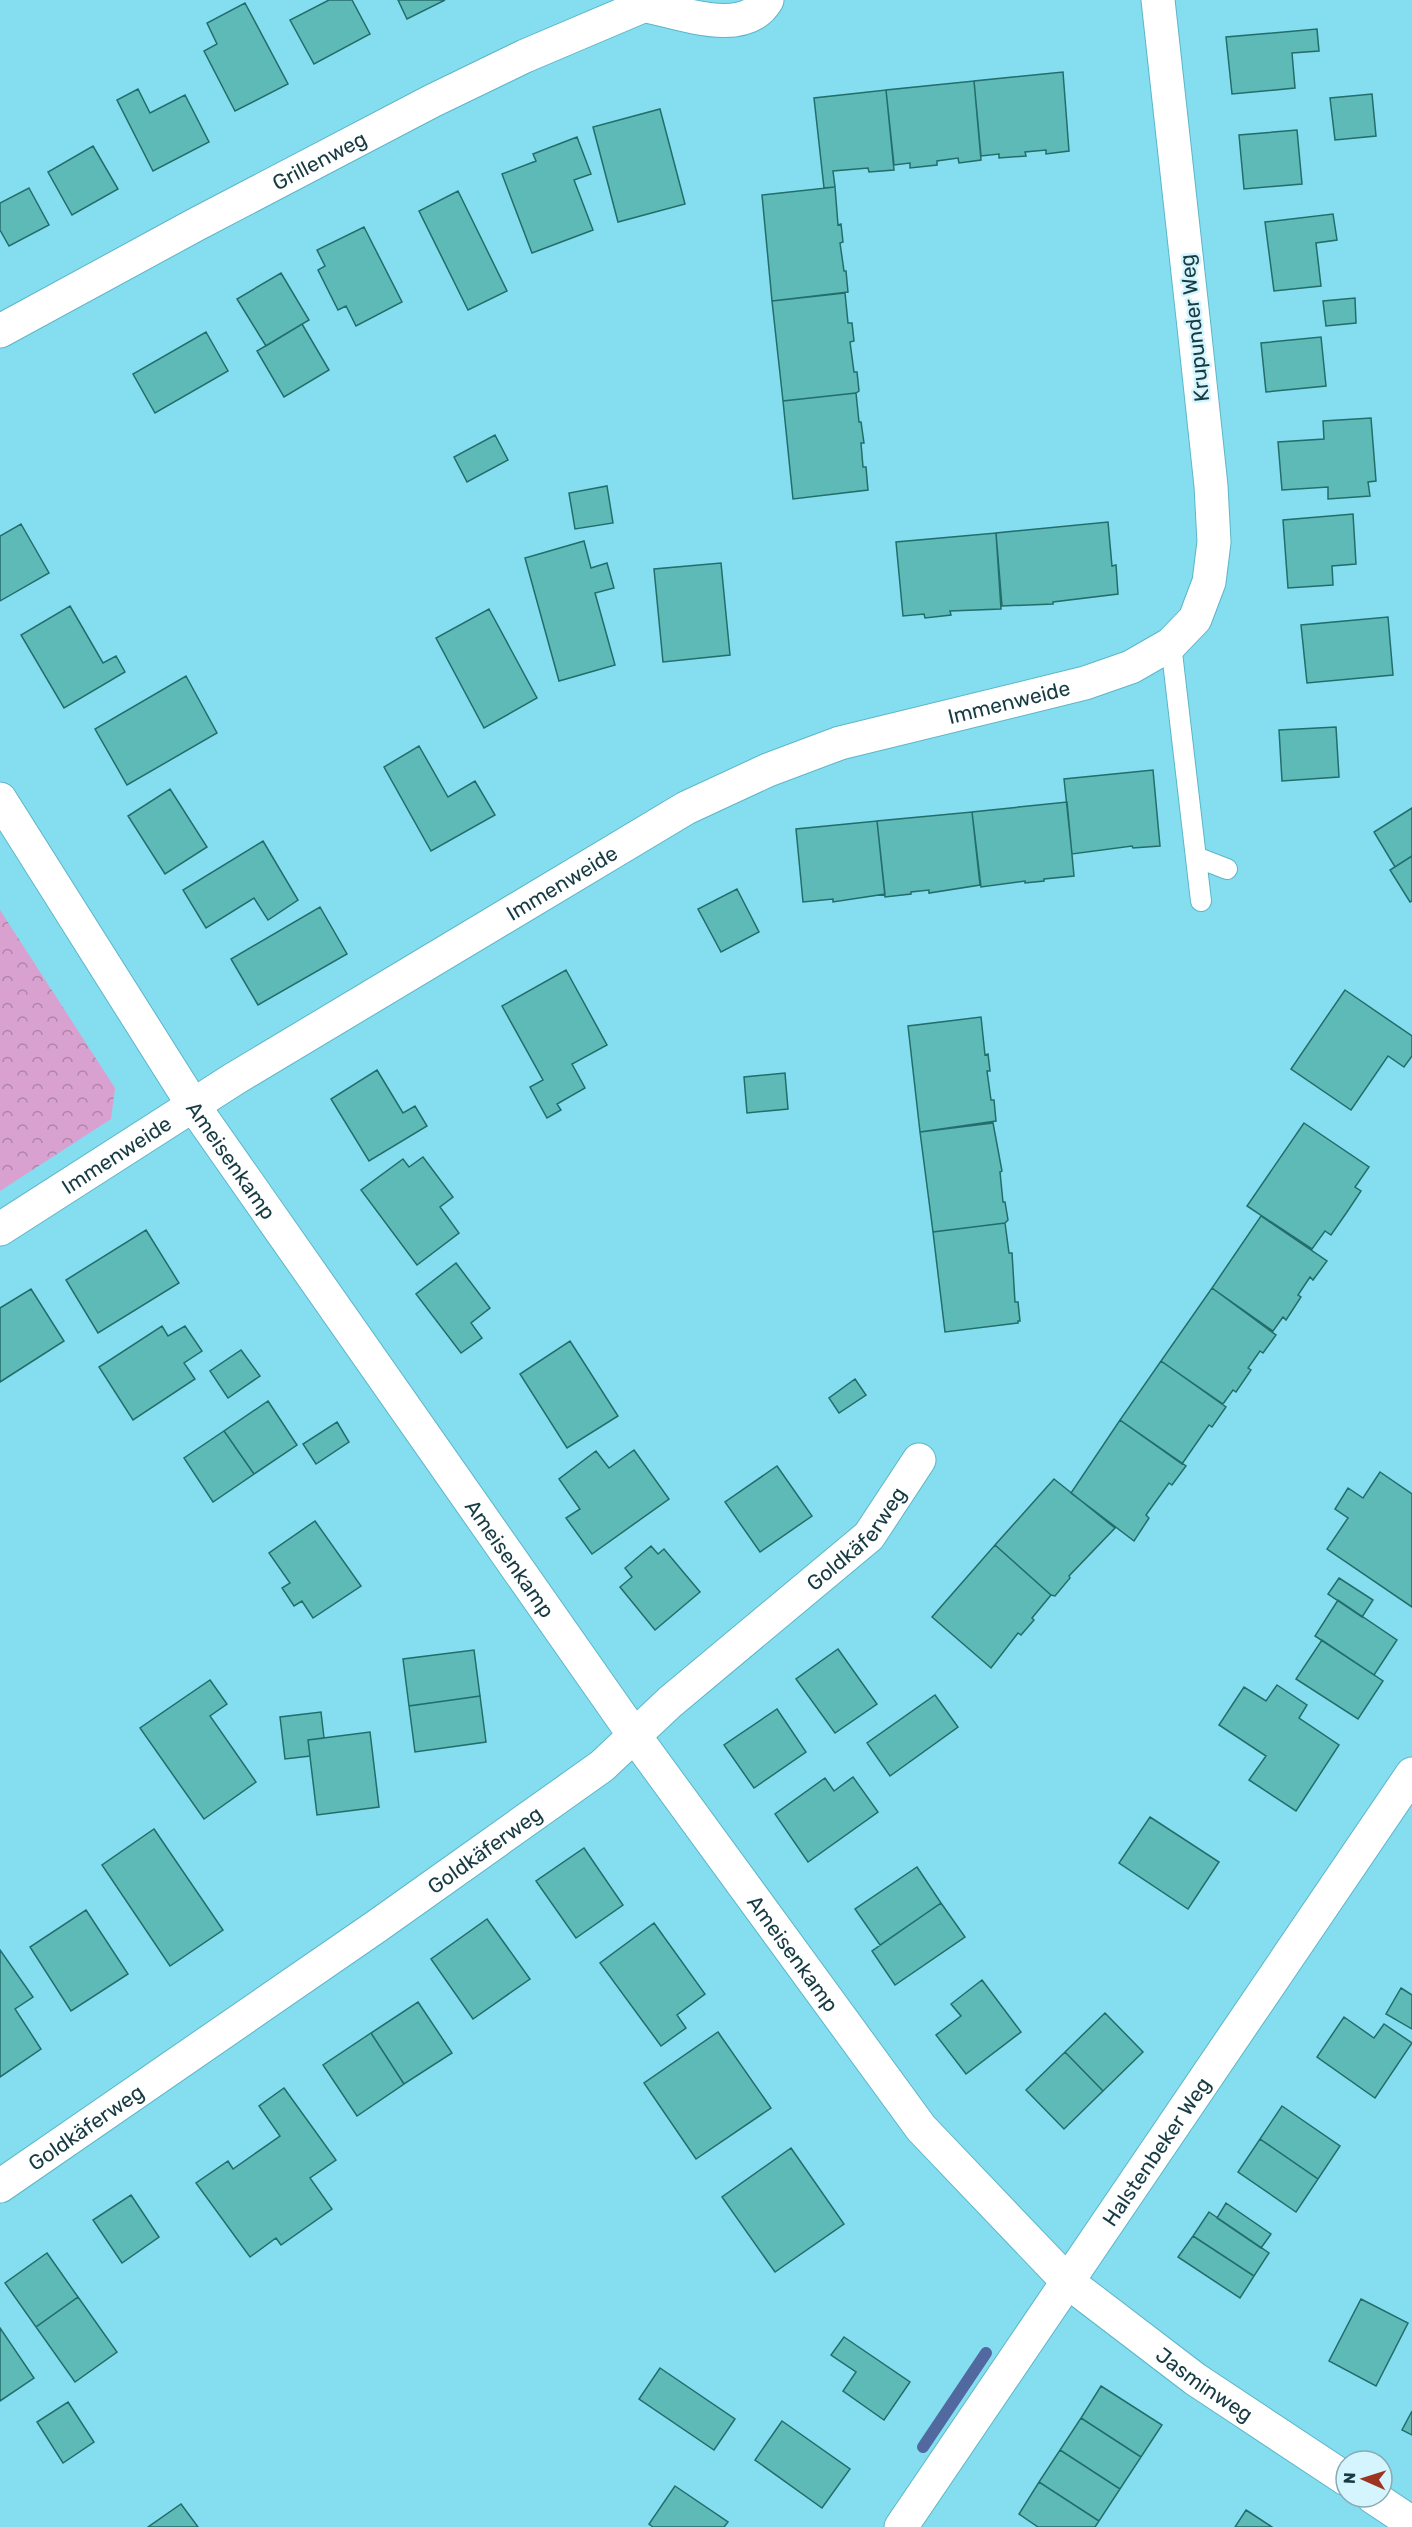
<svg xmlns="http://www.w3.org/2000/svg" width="1412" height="2527" viewBox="0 0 1412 2527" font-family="Rubik,sans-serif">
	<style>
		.park { fill: url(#park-crowns) }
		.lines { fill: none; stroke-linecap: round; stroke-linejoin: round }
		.stream { stroke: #5269a0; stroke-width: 12 }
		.building { fill: #5dbab7; stroke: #236d6b; stroke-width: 1.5 }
		.lane-casing { stroke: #5db6c8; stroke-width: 22 }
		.street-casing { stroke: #5db6c8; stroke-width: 35 }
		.lane { stroke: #fff; stroke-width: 20 }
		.street { stroke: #fff; stroke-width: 33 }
		.labels { text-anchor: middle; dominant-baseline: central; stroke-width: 5; stroke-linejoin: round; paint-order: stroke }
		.street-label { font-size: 21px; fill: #163b43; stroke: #d4f5fd }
	</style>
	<defs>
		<pattern id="park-crowns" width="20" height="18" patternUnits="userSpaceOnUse" patternTransform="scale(1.5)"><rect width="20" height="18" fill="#d9a1cf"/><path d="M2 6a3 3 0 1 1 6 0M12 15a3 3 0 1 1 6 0" fill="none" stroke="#af84aa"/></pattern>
	</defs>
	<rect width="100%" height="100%" fill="#85ddf0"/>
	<!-- park -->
	<path class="park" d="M 0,910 L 115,1088 L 111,1119 L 0,1191 Z"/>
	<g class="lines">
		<!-- stream -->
		<path class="stream" d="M 923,2447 L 986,2353"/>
	</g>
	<!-- building -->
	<path class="building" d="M 329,0 L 352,0 L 370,34 L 314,64 L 290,20 Z
		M 398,0 L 445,0 L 407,19 Z
		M 245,3 L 288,84 L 235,111 L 204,51 L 217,44 L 207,23 Z
		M 1317,29 L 1319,51 L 1292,53 L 1295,88 L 1232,94 L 1226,37 Z
		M 1063,72 L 1069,151 L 1046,154 L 1046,150 L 1025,152 L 1026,156 L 999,158 L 999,154 L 981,156 L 974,81 Z
		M 974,81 L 981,160 L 959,163 L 958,158 L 937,161 L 937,165 L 910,168 L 910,163 L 894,165 L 886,90 Z
		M 138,89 L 150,113 L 185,95 L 209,142 L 153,171 L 117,100 Z
		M 886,90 L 894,170 L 869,172 L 868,168 L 833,171 L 835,187 L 824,188 L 814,98 Z
		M 1372,94 L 1376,136 L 1335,140 L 1330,98 Z
		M 660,109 L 685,204 L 618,222 L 593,127 Z
		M 1297,130 L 1302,184 L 1244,189 L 1239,135 Z
		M 577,137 L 591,174 L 574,180 L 593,230 L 532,253 L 502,174 L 536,161 L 533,154 Z
		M 93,146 L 118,189 L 72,215 L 48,172 Z
		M 835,187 L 838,225 L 841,224 L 843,242 L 840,243 L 844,271 L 846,271 L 848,292 L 772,301 L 762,195 Z
		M 29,188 L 49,225 L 9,246 L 0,230 L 0,203 Z
		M 458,191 L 507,291 L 468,310 L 419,211 Z
		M 1333,214 L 1337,240 L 1316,243 L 1321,286 L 1274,291 L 1265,222 Z
		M 364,227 L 402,302 L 356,326 L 346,306 L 338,310 L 318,270 L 325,266 L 317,250 Z
		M 281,273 L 309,320 L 266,346 L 237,299 Z
		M 845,293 L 848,323 L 852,323 L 854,341 L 850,342 L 854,372 L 857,372 L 859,391 L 856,393 L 783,401 L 772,301 Z
		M 1355,298 L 1356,323 L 1326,326 L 1323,301 Z
		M 302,324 L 329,370 L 284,397 L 257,351 Z
		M 206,332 L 228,371 L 155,413 L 133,374 Z
		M 1321,337 L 1326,386 L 1266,392 L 1261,343 Z
		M 856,393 L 859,422 L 861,422 L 864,443 L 861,443 L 863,467 L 866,467 L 868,490 L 793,499 L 783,401 Z
		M 1371,418 L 1376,481 L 1368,482 L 1370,496 L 1328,499 L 1328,487 L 1282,490 L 1278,442 L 1324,439 L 1323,421 Z
		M 495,435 L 508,460 L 467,482 L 454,457 Z
		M 607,486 L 613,523 L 575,529 L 569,493 Z
		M 1353,514 L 1356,564 L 1332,566 L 1333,585 L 1288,588 L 1283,520 Z
		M 1108,522 L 1112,566 L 1116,565 L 1118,594 L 1053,602 L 1053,604 L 1002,606 L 996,533 Z
		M 21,524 L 49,573 L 0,601 L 0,536 Z
		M 996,533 L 1001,609 L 950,611 L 951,615 L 925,618 L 924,614 L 903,616 L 896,542 Z
		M 584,541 L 591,568 L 607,563 L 614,588 L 595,593 L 615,665 L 559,681 L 525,558 Z
		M 721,563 L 730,655 L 663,662 L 654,569 Z
		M 70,606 L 103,663 L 116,656 L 125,672 L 64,708 L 21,635 Z
		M 489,609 L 537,698 L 484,728 L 436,638 Z
		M 1388,617 L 1393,675 L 1307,683 L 1301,625 Z
		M 186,676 L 217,733 L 127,785 L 95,729 Z
		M 1336,727 L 1339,777 L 1282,781 L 1279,730 Z
		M 419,746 L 448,797 L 475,781 L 495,815 L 431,851 L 384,767 Z
		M 1153,770 L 1160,846 L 1133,848 L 1132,846 L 1072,854 L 1064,779 Z
		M 170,789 L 207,847 L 165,874 L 128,816 Z
		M 1067,802 L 1074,876 L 1044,879 L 1044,881 L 1025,883 L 1025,881 L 981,887 L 972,812 Z
		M 1412,808 L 1412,856 L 1395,867 L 1374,832 Z
		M 972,812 L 980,885 L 929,893 L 929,890 L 911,892 L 911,894 L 885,897 L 877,821 Z
		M 877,821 L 885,894 L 833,902 L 833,899 L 803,902 L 796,829 Z
		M 263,841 L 298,900 L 268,920 L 254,898 L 206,928 L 183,890 Z
		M 1412,856 L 1412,901 L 1410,902 L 1390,870 Z
		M 737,889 L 759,932 L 721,952 L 698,909 Z
		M 320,907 L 347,954 L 258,1005 L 231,959 Z
		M 566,970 L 607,1045 L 572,1064 L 585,1088 L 557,1104 L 561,1110 L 547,1118 L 530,1087 L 543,1080 L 502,1006 Z
		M 1345,990 L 1412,1036 L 1412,1056 L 1404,1067 L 1388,1056 L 1351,1110 L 1291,1069 Z
		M 981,1017 L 985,1055 L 988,1054 L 990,1071 L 987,1071 L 991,1100 L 994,1100 L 996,1121 L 920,1132 L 908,1026 Z
		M 377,1070 L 403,1113 L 415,1106 L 427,1126 L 369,1161 L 331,1099 Z
		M 785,1073 L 788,1109 L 747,1113 L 744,1077 Z
		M 993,1123 L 1002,1171 L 1000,1172 L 1003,1202 L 1005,1202 L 1008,1220 L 1005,1223 L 933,1232 L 920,1132 Z
		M 1304,1123 L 1369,1167 L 1355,1187 L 1361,1191 L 1347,1212 L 1331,1235 L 1325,1231 L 1312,1249 L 1247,1206 Z
		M 423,1157 L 453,1197 L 440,1207 L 459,1233 L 417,1265 L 361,1190 L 403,1159 L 409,1167 Z
		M 1261,1216 L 1327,1261 L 1313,1280 L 1310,1277 L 1298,1295 L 1301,1297 L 1286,1320 L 1283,1317 L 1273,1331 L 1212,1288 Z
		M 1005,1223 L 1009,1253 L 1012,1253 L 1015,1302 L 1018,1302 L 1020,1321 L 1018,1321 L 1018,1323 L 945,1332 L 933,1232 Z
		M 146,1230 L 179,1283 L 98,1333 L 66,1280 Z
		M 456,1263 L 490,1308 L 471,1323 L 482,1338 L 461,1353 L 416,1294 Z
		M 1212,1288 L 1276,1335 L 1263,1353 L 1260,1351 L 1248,1368 L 1251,1370 L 1236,1392 L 1233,1390 L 1223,1404 L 1161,1361 Z
		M 31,1289 L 64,1341 L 0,1382 L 0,1308 Z
		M 162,1326 L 168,1336 L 185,1326 L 202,1351 L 184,1363 L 195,1379 L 133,1420 L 99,1367 Z
		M 570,1341 L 618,1416 L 567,1448 L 520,1374 Z
		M 241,1350 L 260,1376 L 228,1398 L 210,1371 Z
		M 1161,1361 L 1226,1407 L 1212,1427 L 1209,1425 L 1182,1464 L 1120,1420 Z
		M 855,1379 L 866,1395 L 839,1413 L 829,1398 Z
		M 268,1401 L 297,1445 L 254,1474 L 224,1431 Z
		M 1120,1420 L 1186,1466 L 1172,1485 L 1169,1483 L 1146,1515 L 1149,1518 L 1134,1541 L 1071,1493 Z
		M 337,1422 L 349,1442 L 316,1464 L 303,1444 Z
		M 224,1431 L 254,1474 L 213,1502 L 184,1458 Z
		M 634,1450 L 669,1499 L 592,1554 L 566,1518 L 580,1509 L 559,1479 L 596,1451 L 609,1468 Z
		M 777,1466 L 812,1516 L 760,1552 L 725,1502 Z
		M 1380,1472 L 1412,1494 L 1412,1607 L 1327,1549 L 1348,1518 L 1335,1509 L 1348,1488 L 1363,1498 Z
		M 1054,1479 L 1115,1528 L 1069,1576 L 1070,1578 L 1055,1596 L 1051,1595 L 995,1545 Z
		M 315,1521 L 361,1586 L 313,1618 L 302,1601 L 294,1606 L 282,1588 L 290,1583 L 269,1553 Z
		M 995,1545 L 1051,1595 L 1032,1618 L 1034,1620 L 1021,1635 L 1018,1633 L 991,1668 L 932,1617 Z
		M 651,1546 L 658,1554 L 664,1549 L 700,1592 L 655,1630 L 620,1587 L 632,1577 L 625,1568 Z
		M 1339,1578 L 1373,1600 L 1362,1617 L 1328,1594 Z
		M 1338,1600 L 1397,1640 L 1374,1675 L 1315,1636 Z
		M 1322,1640 L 1383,1681 L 1358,1719 L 1296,1679 Z
		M 838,1649 L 877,1704 L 835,1733 L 796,1679 Z
		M 474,1650 L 480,1696 L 409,1706 L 403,1659 Z
		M 210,1680 L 227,1704 L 210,1716 L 256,1782 L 204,1819 L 140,1728 Z
		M 1277,1685 L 1307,1705 L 1299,1718 L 1339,1745 L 1296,1811 L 1249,1780 L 1266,1756 L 1219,1725 L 1244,1687 L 1266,1701 Z
		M 935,1695 L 958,1727 L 890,1776 L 867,1743 Z
		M 480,1696 L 486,1742 L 415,1752 L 409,1706 Z
		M 777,1709 L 806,1752 L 754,1788 L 724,1745 Z
		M 321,1712 L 324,1738 L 308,1740 L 310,1756 L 285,1759 L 280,1717 Z
		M 370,1732 L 379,1807 L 317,1815 L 308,1740 Z
		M 853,1777 L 878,1812 L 808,1862 L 775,1814 L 825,1778 L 834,1791 Z
		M 1150,1817 L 1219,1862 L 1188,1909 L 1119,1863 Z
		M 154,1829 L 223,1930 L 170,1966 L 102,1865 Z
		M 584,1848 L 623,1905 L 576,1938 L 536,1881 Z
		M 917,1867 L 941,1903 L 880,1945 L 855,1909 Z
		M 941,1903 L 965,1937 L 895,1985 L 872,1951 Z
		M 86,1910 L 128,1974 L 71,2011 L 30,1947 Z
		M 487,1919 L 530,1979 L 473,2019 L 431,1959 Z
		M 654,1923 L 705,1994 L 677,2015 L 686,2028 L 661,2046 L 600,1963 Z
		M 0,1950 L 33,1997 L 15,2009 L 41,2049 L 0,2077 Z
		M 982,1980 L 1021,2032 L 966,2074 L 936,2035 L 961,2016 L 951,2004 Z
		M 1401,1988 L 1412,1995 L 1412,2029 L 1386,2014 Z
		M 418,2002 L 452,2053 L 404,2084 L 371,2033 Z
		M 1105,2013 L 1143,2052 L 1103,2091 L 1065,2052 Z
		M 1344,2017 L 1374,2038 L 1384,2024 L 1412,2043 L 1375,2098 L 1317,2057 Z
		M 718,2032 L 771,2108 L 696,2159 L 644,2083 Z
		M 371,2033 L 404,2084 L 357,2116 L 323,2065 Z
		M 1065,2052 L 1103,2091 L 1064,2129 L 1026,2090 Z
		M 284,2088 L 336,2160 L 310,2178 L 332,2209 L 281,2245 L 276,2238 L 250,2257 L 196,2183 L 228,2161 L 233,2169 L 280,2136 L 259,2106 Z
		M 1282,2106 L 1340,2146 L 1318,2179 L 1260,2139 Z
		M 1260,2139 L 1318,2179 L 1296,2212 L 1238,2172 Z
		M 791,2148 L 844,2224 L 775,2272 L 722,2197 Z
		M 131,2195 L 159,2237 L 122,2263 L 93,2220 Z
		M 1226,2203 L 1271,2234 L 1261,2248 L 1217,2218 Z
		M 1209,2212 L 1269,2253 L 1254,2276 L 1193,2236 Z
		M 1193,2236 L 1254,2276 L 1240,2298 L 1178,2257 Z
		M 47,2253 L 78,2297 L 36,2327 L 5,2283 Z
		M 78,2297 L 117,2352 L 75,2382 L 36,2327 Z
		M 1361,2299 L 1408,2323 L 1376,2386 L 1329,2361 Z
		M 0,2328 L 34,2378 L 0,2401 Z
		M 844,2337 L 910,2382 L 884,2420 L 843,2391 L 856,2372 L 831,2355 Z
		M 660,2368 L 735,2419 L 714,2450 L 639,2399 Z
		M 1101,2386 L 1162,2425 L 1141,2457 L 1081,2418 Z
		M 68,2402 L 94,2442 L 63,2463 L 37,2422 Z
		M 1412,2411 L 1412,2435 L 1402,2430 Z
		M 1081,2418 L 1141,2457 L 1120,2489 L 1060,2450 Z
		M 782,2421 L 850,2469 L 822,2508 L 755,2460 Z
		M 1060,2450 L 1120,2489 L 1099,2521 L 1039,2482 Z
		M 1039,2482 L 1099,2521 L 1095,2527 L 1038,2527 L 1019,2514 Z
		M 675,2486 L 728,2522 L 724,2527 L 653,2527 L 649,2524 Z
		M 181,2504 L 198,2527 L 148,2527 Z
		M 1246,2510 L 1272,2527 L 1235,2527 Z"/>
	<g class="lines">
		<!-- lane casing -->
		<g class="lane-casing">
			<path id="lane" d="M 1171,644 L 1201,901
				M 1196,857 L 1227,869"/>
		</g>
		<!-- street casing -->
		<g class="street-casing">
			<g id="street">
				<path d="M 647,6 C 682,13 745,38 767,0"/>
				<path id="s1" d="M 0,331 L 195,225 L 432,101 L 525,56 L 657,0"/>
				<path id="s2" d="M 0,799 L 193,1105 L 634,1735 L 921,2128 L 1068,2282 L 1195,2379 L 1346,2479"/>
				<path id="s3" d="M 0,1229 L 234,1079 L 686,808 L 768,770 L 840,743 L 1085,683 L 1131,667 L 1171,644 L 1195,619 L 1209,582 L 1214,542 L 1211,486 L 1194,327 L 1158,0"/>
				<path id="s4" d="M 0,2186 L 377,1926 L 602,1766 L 670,1702 L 869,1536 L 919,1460"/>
				<path d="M 1373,2497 L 1412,2523"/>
				<path id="s5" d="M 901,2527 L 1412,1774"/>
			</g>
		</g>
		<!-- lane -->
		<use href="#lane" class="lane"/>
		<!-- street -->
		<use href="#street" class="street"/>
	</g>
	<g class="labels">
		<!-- street labels -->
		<g class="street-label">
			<text stroke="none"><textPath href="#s1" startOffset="362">Grillenweg</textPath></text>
			<text transform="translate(1194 328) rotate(-96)">Krupunder Weg</text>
			<text stroke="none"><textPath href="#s3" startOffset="1146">Immenweide</textPath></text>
			<text stroke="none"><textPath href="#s3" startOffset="660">Immenweide</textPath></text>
			<text stroke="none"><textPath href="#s3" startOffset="138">Immenweide</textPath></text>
			<text stroke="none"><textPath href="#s2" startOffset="429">Ameisenkamp</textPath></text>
			<text stroke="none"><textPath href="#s4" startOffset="1076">Goldkäferweg</textPath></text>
			<text stroke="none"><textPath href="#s2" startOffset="915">Ameisenkamp</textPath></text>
			<text stroke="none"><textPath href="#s4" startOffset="590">Goldkäferweg</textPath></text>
			<text stroke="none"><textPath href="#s2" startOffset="1401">Ameisenkamp</textPath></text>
			<text stroke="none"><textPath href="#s4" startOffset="104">Goldkäferweg</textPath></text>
			<text stroke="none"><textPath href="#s5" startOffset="454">Halstenbeker Weg</textPath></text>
			<text stroke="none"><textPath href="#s2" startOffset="2001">Jasminweg</textPath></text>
		</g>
	</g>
	<!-- north arrow -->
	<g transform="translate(1364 2479) rotate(273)"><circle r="28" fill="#d4f5fd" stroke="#88abb3" stroke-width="1.5"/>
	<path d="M0-4.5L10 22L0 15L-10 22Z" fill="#9d341f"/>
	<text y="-9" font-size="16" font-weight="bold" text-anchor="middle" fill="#163b43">N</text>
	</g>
</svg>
